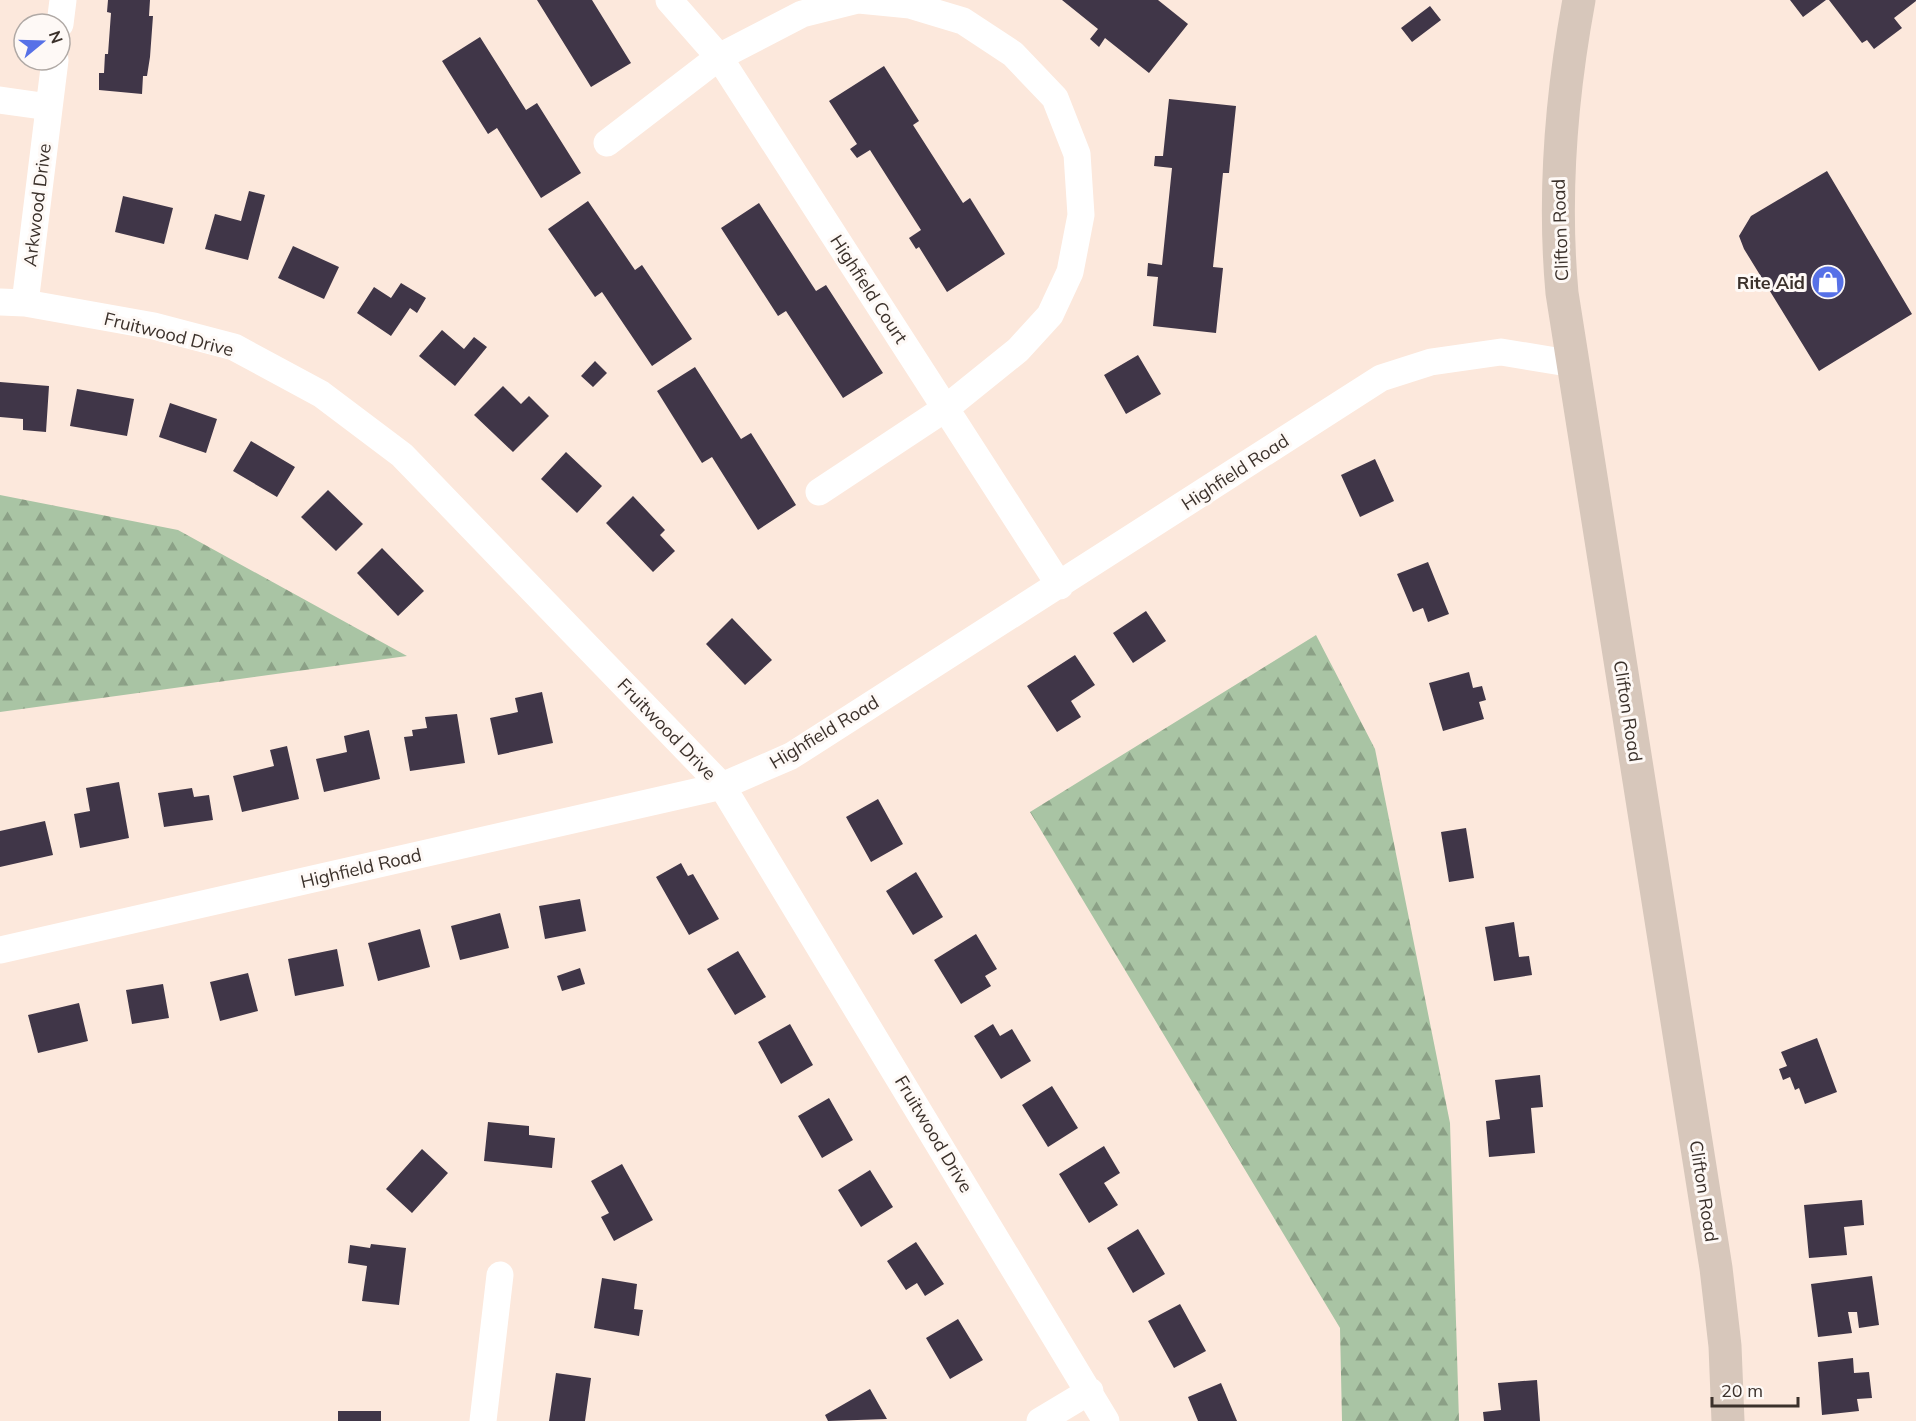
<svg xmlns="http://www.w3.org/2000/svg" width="1916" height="1421" viewBox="0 0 1916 1421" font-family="Mulish,sans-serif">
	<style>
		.forest { fill: url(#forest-firs) }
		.building { fill: #403648 }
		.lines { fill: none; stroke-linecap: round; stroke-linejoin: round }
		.street { stroke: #fff; stroke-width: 27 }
		.secondary { stroke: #d7c7bb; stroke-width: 33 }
		.labels { text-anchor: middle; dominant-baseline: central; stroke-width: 6; stroke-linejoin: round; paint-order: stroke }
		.street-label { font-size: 18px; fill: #3b312b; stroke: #fef9f6 }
		.poi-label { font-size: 18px; font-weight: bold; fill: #3b312b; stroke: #fef9f6; text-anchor: end }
	</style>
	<defs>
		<pattern id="forest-firs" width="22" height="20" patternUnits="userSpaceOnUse" patternTransform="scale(1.5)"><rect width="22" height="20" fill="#a9c4a4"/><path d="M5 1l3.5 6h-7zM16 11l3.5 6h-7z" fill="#8ba086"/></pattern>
	</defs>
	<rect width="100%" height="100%" fill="#fce8dc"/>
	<!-- forest -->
	<path class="forest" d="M 0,495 L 178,530 L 407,656 L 0,712 Z
		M 1316,635 L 1375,749 L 1450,1123 L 1459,1421 L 1342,1421 L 1340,1328 L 1030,812 Z"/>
	<!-- building -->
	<path class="building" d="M 108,0 L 150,0 L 149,16 L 153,16 L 150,57 L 147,76 L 143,76 L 142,94 L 99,90 L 99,73 L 104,73 L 105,54 L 108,54 L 111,13 L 107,12 Z
		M 537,0 L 592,0 L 631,63 L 591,87 Z
		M 1062,0 L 1158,0 L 1188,24 L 1149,73 L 1105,38 L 1099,47 L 1090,39 L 1098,29 Z
		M 1790,0 L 1826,0 L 1803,17 Z
		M 1829,0 L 1916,0 L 1916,1 L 1894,18 L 1902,28 L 1874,49 L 1867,40 L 1862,43 Z
		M 1430,6 L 1441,20 L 1412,42 L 1401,28 Z
		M 480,37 L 526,110 L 537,103 L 581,173 L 541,198 L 497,128 L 488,134 L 442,61 Z
		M 884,66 L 919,121 L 913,125 L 963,203 L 970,198 L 1005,254 L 947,292 L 919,247 L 916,249 L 909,238 L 921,230 L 870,150 L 857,158 L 850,149 L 857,144 L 829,101 Z
		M 1169,99 L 1236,106 L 1229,173 L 1223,173 L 1213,267 L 1223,268 L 1216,333 L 1153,326 L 1158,277 L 1147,276 L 1148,263 L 1162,265 L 1172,168 L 1154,166 L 1155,156 L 1163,156 Z
		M 1827,171 L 1912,314 L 1819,371 L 1744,249 L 1739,236 L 1751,216 Z
		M 249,191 L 265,195 L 248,260 L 205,249 L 215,214 L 241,221 Z
		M 123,196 L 173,208 L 164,244 L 115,232 Z
		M 588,201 L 635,270 L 642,265 L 692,339 L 652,366 L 602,292 L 595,297 L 548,229 Z
		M 759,203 L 816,291 L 826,285 L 883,373 L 843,398 L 786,311 L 778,316 L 721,228 Z
		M 293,246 L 339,267 L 324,299 L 278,278 Z
		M 401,283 L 426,298 L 417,313 L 410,308 L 391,336 L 357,313 L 374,287 L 391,298 Z
		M 442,330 L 464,349 L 474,337 L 487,347 L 455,386 L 419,356 Z
		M 1138,355 L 1161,394 L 1126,414 L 1104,375 Z
		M 595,361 L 607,373 L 593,387 L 581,376 Z
		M 695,367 L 741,439 L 751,433 L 796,505 L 758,530 L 712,457 L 702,463 L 657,391 Z
		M 0,382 L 49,386 L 46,432 L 23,430 L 23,419 L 0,417 Z
		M 503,386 L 521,404 L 529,396 L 549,416 L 513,452 L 474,415 Z
		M 77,389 L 134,399 L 127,436 L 70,426 Z
		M 170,403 L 217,419 L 206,453 L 159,437 Z
		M 251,441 L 295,467 L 277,497 L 233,471 Z
		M 566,452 L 602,486 L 577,513 L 541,479 Z
		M 1375,459 L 1394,501 L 1360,517 L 1341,475 Z
		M 328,490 L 363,524 L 336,551 L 301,517 Z
		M 633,496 L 665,530 L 660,535 L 675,551 L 653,572 L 606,523 Z
		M 382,548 L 424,591 L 398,616 L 357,573 Z
		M 1428,562 L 1449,614 L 1428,622 L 1423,608 L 1413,612 L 1397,574 Z
		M 1146,611 L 1166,641 L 1133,663 L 1113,633 Z
		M 732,618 L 772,660 L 745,685 L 706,644 Z
		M 1075,655 L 1095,685 L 1071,701 L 1081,717 L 1057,732 L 1027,686 Z
		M 1469,672 L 1473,688 L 1482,686 L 1486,700 L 1479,702 L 1484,719 L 1443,731 L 1429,683 Z
		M 542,692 L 553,743 L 498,755 L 490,718 L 518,712 L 515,698 Z
		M 457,714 L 465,763 L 410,771 L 404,737 L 413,736 L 412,730 L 427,728 L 425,717 Z
		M 369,730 L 380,779 L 324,792 L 316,759 L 347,752 L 344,736 Z
		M 287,746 L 299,799 L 242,812 L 233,776 L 274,766 L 270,750 Z
		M 119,782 L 129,838 L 80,848 L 74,814 L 90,811 L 86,788 Z
		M 192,788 L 194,797 L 209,795 L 213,820 L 164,827 L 158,793 Z
		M 878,799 L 903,844 L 871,862 L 846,817 Z
		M 45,821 L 53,855 L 0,867 L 0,831 Z
		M 1466,828 L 1474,878 L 1449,882 L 1441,832 Z
		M 681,863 L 688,876 L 693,874 L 719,919 L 689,935 L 656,877 Z
		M 916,872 L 943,917 L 913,935 L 886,891 Z
		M 580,899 L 586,931 L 545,939 L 539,906 Z
		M 500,913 L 509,948 L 460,960 L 451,926 Z
		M 1514,922 L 1519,957 L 1529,956 L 1532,975 L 1494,981 L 1485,927 Z
		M 420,929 L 430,967 L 378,981 L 368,943 Z
		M 976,934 L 997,969 L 985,976 L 991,986 L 961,1004 L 934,960 Z
		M 337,949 L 344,986 L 295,996 L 288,959 Z
		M 738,951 L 766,997 L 735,1015 L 707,969 Z
		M 580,968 L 585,984 L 562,991 L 557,976 Z
		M 248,973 L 258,1011 L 220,1021 L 210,982 Z
		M 163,984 L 169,1018 L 132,1024 L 126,990 Z
		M 79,1003 L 88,1041 L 38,1053 L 28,1015 Z
		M 790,1024 L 813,1065 L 781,1084 L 758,1042 Z
		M 993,1024 L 1000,1036 L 1012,1029 L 1031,1061 L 1001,1079 L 974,1036 Z
		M 1817,1038 L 1837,1092 L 1805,1104 L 1799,1088 L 1795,1090 L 1790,1077 L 1783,1080 L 1779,1069 L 1787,1066 L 1781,1052 Z
		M 1540,1075 L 1543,1107 L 1531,1108 L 1535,1153 L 1489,1157 L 1486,1121 L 1500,1119 L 1495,1080 Z
		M 1052,1086 L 1078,1128 L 1048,1147 L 1022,1105 Z
		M 829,1098 L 853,1140 L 822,1158 L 798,1116 Z
		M 488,1122 L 529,1126 L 529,1135 L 555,1138 L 552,1168 L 484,1161 Z
		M 1104,1146 L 1120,1173 L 1104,1183 L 1118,1205 L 1089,1223 L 1059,1174 Z
		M 422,1149 L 448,1173 L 412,1213 L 386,1189 Z
		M 622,1164 L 653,1220 L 614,1241 L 601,1217 L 609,1213 L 591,1181 Z
		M 870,1170 L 893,1207 L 861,1227 L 838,1190 Z
		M 1862,1200 L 1864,1225 L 1844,1227 L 1847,1255 L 1809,1258 L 1804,1205 Z
		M 1138,1229 L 1165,1274 L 1133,1293 L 1107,1248 Z
		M 916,1242 L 944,1284 L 925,1296 L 917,1283 L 906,1290 L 887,1261 Z
		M 371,1244 L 406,1248 L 399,1305 L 362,1301 L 367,1266 L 348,1263 L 350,1245 L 370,1248 Z
		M 1872,1276 L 1879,1325 L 1859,1328 L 1857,1312 L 1848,1312 L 1852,1333 L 1818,1337 L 1811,1284 Z
		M 602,1278 L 637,1284 L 634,1309 L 643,1310 L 639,1336 L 594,1328 Z
		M 1180,1304 L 1206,1351 L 1174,1368 L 1148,1321 Z
		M 958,1319 L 983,1360 L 950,1379 L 926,1338 Z
		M 1853,1358 L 1854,1373 L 1869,1372 L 1872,1398 L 1857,1399 L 1859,1411 L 1822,1415 L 1818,1362 Z
		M 556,1373 L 591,1378 L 585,1421 L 549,1421 Z
		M 1537,1380 L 1540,1421 L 1484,1421 L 1483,1412 L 1501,1410 L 1498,1383 Z
		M 1221,1383 L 1237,1421 L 1198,1421 L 1188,1397 Z
		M 870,1389 L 887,1419 L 828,1421 L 825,1415 Z
		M 338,1411 L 381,1411 L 381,1421 L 338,1421 Z"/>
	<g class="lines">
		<!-- street -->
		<path class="street" d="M 669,0 L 719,57 L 1060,586
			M 60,24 L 63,0
			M 0,100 L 49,107
			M 607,143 L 719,57 L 802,14 L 858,0
			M 0,302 L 25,303 L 154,326 L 234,347 L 321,394 L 402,455 L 722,786 L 1106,1421
			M 25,303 L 55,60
			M 819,492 L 946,408 L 1018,350 L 1050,315 L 1070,272 L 1081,215 L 1077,154 L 1055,98 L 1013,54 L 963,21 L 910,5 L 859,0
			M 0,950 L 722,786 L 791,756 L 1381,378 L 1431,362 L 1501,352 L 1574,364
			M 483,1421 L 500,1275
			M 1040,1421 L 1090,1391"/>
		<!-- secondary -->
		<path class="secondary" d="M 1579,0 C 1561,97 1553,194 1562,293 L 1716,1268 L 1725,1346 L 1728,1421"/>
	</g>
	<!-- icons -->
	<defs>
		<g id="shop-disc" transform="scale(1.725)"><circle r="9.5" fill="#5771e7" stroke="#fef9f6"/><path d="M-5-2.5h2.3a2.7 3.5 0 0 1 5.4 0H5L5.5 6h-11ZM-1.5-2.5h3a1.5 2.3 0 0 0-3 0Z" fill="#fff"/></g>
	</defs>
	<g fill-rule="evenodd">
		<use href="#shop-disc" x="1828" y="282"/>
	</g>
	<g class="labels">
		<!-- street labels -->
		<g class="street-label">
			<text transform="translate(37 205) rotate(-83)">Arkwood Drive</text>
			<text transform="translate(1560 230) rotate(-92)">Clifton Road</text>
			<text transform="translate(869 289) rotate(57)">Highfield Court</text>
			<text transform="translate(169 334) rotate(14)">Fruitwood Drive</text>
			<text transform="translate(1235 472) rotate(-33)">Highfield Road</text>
			<text transform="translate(1628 711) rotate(81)">Clifton Road</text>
			<text transform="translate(667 729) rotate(46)">Fruitwood Drive</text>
			<text transform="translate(824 732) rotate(-31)">Highfield Road</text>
			<text transform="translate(361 868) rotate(-13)">Highfield Road</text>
			<text transform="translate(934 1134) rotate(59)">Fruitwood Drive</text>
			<text transform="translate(1704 1191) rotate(81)">Clifton Road</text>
		</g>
		<!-- poi labels -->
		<g class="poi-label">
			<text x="1805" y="282">Rite Aid</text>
		</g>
	</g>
	<!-- north arrow -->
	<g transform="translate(42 42) rotate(71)"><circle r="28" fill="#fef9f6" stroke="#b0a9a5" stroke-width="1.5"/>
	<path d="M0-4.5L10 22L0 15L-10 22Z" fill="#5771e7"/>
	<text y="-9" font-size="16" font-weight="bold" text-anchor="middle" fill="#3b312b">N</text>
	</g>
	<!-- scale -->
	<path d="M1712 1397v9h86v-9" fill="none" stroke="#3b312b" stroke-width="3"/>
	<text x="1721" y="1397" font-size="18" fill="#3b312b" stroke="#fef9f6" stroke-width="4.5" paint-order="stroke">20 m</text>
</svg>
